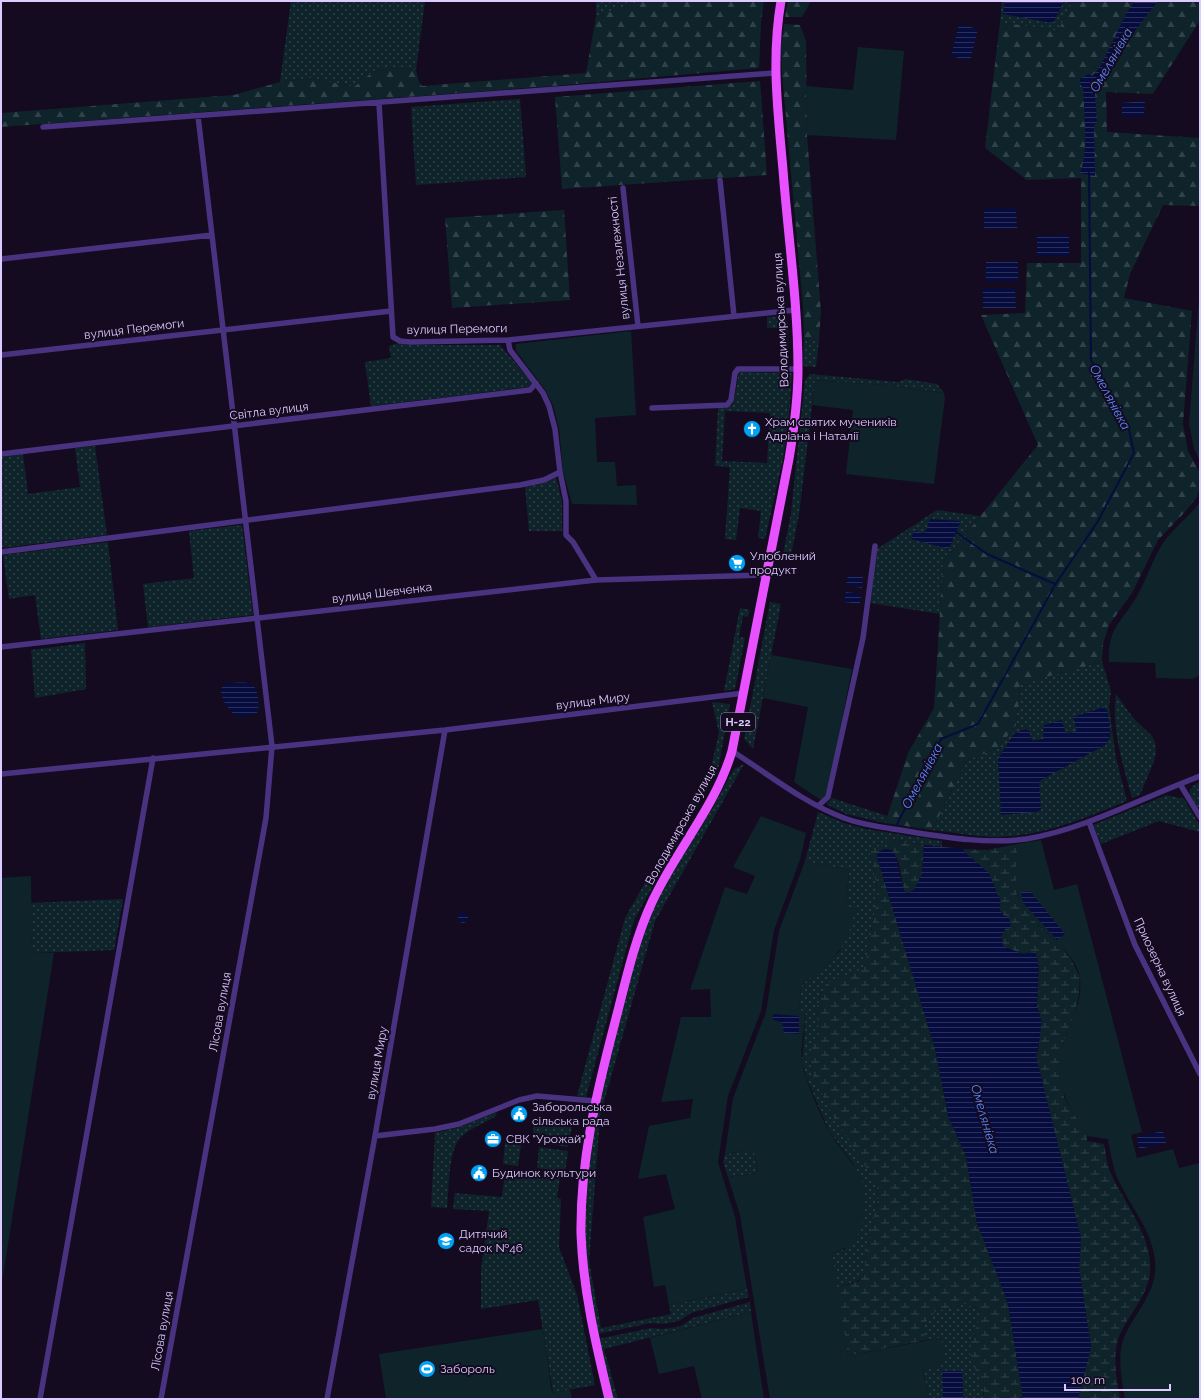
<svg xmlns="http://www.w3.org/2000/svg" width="1201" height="1400" viewBox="0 0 1201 1400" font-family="Raleway,sans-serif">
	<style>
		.grass { fill: url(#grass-dots); fill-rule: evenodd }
		.forest { fill: url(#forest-firs) }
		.wetland { fill: url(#wetland-marsh) }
		.garden { fill: #0e242a }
		.water { fill: url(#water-rules) }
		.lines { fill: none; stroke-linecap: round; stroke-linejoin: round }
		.stream { stroke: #060d3e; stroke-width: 2 }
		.street { stroke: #493381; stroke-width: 5.5 }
		.primary { stroke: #e851ff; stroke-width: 9 }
		.labels { text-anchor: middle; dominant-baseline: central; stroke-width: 4; stroke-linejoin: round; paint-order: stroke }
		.shield { fill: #140b20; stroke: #a191bc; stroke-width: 1 }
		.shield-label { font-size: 11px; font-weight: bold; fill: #ddcaff }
		.street-label { font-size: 12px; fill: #ddcaff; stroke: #140b20 }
		.poi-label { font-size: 12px; fill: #ddcaff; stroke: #140b20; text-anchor: start }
		.water-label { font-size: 13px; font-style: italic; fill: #5889ff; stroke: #140b20 }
	</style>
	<defs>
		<pattern id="grass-dots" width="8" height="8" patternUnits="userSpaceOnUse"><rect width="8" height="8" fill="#0e242a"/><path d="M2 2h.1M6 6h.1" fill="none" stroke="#31424a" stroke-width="1.8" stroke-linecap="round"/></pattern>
		<pattern id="forest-firs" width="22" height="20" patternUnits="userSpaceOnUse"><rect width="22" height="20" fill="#0e242a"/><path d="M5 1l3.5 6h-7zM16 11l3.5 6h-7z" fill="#31424a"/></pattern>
		<pattern id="wetland-marsh" width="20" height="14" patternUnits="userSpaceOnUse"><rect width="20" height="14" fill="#0e242a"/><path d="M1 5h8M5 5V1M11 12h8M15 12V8" fill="none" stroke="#31424a"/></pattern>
		<pattern id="water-rules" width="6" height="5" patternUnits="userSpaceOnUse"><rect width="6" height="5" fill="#060d3e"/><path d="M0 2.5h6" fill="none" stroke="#2a2f5b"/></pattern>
	</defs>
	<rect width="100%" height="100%" fill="#140b20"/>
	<!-- grass -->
	<path class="grass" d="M 291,1 L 425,1 L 416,70 L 395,68 L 375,70 L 354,87 L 312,78 L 280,82 Z
		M 596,1 L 640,1 L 596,17 Z
		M 1002,1 L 1005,1 L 1004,14 L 1053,23 L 1064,1 L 1073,1 L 1058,31 L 1000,22 Z
		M 520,99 L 526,177 L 416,185 L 411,107 Z
		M 780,316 L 788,323 L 789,367 L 780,367 L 779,328 L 767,328 L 767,317 Z
		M 804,338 L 819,340 L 816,367 L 803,366 Z
		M 398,343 L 407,345 L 500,345 L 532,383 L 528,387 L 371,406 L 365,362 L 391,358 L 389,346 Z
		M 739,372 L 792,373 L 789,415 L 783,459 L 765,539 L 758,538 L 761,511 L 740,508 L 736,540 L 725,539 L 730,467 L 715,466 L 718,408 L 728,408 L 734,402 ZM 725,411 L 770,413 L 767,463 L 722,461 Z
		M 810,374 L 898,382 L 906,379 L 937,384 L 944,393 L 893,386 L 815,380 L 799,515 L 791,555 L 783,554 L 791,513 L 805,380 Z
		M 95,446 L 107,535 L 1,548 L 1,457 L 23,454 L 28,494 L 80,487 L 75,448 Z
		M 556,477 L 562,501 L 562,531 L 529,531 L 525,487 L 545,483 Z
		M 937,510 L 980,516 L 943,562 L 940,614 L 870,603 L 877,549 ZM 960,522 L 956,532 L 911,539 L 914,531 L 925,533 Z
		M 242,525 L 253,615 L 148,627 L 143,584 L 194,578 L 189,531 Z
		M 108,542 L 118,630 L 41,639 L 35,595 L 9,599 L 3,555 Z
		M 770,602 L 781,604 L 753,749 L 744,739 Z
		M 740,608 L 750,610 L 748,617 L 743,616 L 739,637 L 745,638 L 735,689 L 724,691 Z
		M 85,643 L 86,689 L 35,698 L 31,650 Z
		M 1102,662 L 1111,691 L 1109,707 L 1116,758 L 1127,801 C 1085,818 1039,838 992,837 C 972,836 952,832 932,830 L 967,760 L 998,748 L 1016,725 L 1020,684 ZM 1074,717 L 1111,732 L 1110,737 L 1105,745 L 1039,781 L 1002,815 L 998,759 L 1014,734 L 1022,730 L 1029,731 L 1032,741 L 1044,739 L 1045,736 L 1043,729 L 1061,720 L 1066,735 L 1078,731 Z
		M 1116,694 L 1134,719 L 1152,736 L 1155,742 L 1156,752 L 1154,761 L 1140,795 L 1132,798 C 1123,765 1111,728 1116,694 Z
		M 712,702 L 730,704 L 718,770 L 634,920 L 586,1097 L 577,1096 L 625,918 L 711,767 L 719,733 Z
		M 744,764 L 655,921 L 600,1116 L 589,1261 L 601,1328 L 671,1314 L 669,1305 L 747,1289 L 749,1297 L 691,1313 L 679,1321 L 662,1324 L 651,1323 L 597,1334 L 586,1261 L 584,1210 L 594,1115 L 637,953 L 650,915 L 671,872 L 712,809 L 734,769 Z
		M 1200,782 L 1200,810 C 1192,799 1182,790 1200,782 Z
		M 1167,795 L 1184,799 L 1200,826 L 1200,832 L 1159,821 L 1101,844 L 1093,825 Z
		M 832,798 L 887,816 L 885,823 L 846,814 L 826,804 Z
		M 818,812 L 844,823 L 866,829 L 942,841 L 942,847 L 890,840 L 888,849 L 885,849 L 883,845 L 870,852 L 878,893 L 865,966 L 857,972 L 831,981 L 825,985 L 817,1007 L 819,1031 L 809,1055 L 813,1077 L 877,1184 L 878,1198 L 865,1260 L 865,1272 L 859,1280 L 836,1288 L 832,1253 L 845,1249 L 855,1166 L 829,1131 L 808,1082 L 802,1063 L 806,1012 L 798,1010 L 802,985 L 839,952 L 855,908 L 846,908 L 849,870 L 805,861 Z
		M 123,899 L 114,950 L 32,953 L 30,903 Z
		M 497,1112 L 495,1117 C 484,1123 469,1129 460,1138 C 448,1153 449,1189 447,1208 L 431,1207 L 435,1133 L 460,1127 Z
		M 540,1122 L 572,1127 L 568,1147 L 537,1142 L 533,1134 L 533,1127 Z
		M 505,1143 L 521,1145 L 518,1166 L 503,1164 Z
		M 539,1147 L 568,1151 L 565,1172 L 537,1168 Z
		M 754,1150 L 758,1173 L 728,1177 L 723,1162 L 725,1154 Z
		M 505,1172 L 560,1177 L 557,1198 L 561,1199 L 559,1247 L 577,1295 L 595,1385 L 553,1393 L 538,1300 L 481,1309 L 481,1271 L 489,1211 L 453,1209 L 455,1193 L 502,1197 Z
		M 750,1302 L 751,1312 L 604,1349 L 618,1399 L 613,1399 L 598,1339 L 651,1328 L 663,1329 L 681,1326 L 693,1318 Z
		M 964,1304 L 975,1307 L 980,1312 L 979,1324 L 975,1332 L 984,1399 L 961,1399 L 963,1399 L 962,1371 L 943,1371 L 943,1399 L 929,1399 L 923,1370 L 933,1368 L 939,1338 L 926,1340 L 922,1326 L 936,1311 Z"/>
	<!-- forest -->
	<path class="forest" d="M 640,1 L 764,1 L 761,23 L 759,68 L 553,86 L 1,127 L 1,113 L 234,95 L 280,82 L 312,78 L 354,87 L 375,70 L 395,68 L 416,70 L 419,82 L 422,86 L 586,73 L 596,17 Z
		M 788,1 L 811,1 L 802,17 L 785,17 Z
		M 1073,1 L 1200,1 L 1200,20 L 1153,94 L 1106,92 L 1107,132 L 1200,138 L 1200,206 L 1163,205 L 1130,274 L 1124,298 L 1192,311 L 1183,424 L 1188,451 L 1199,471 L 1199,489 L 1197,497 L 1184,513 L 1158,540 L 1132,593 L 1109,625 L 1103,644 L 1102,662 L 1020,684 L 1016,725 L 998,748 L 967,760 L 932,830 L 885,823 L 908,753 L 934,708 L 943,562 L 1038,445 L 981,315 L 1025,313 L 1027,263 L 1081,263 L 1081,178 L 1027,180 L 985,148 L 1000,22 L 1058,31 Z
		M 784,24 L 800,25 L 806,41 L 807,135 L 821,312 L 819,340 L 804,338 L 803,306 L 782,74 L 781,47 Z
		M 760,81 L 767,175 L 562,189 L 555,97 Z
		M 564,210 L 570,300 L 452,308 L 445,218 Z"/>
	<!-- wetland -->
	<path class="wetland" d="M 890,840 L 924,845 L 922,874 L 914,890 L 907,893 L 904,891 C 901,879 901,854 888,849 Z
		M 1017,844 L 1017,895 L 1038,925 L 1061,946 L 1071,959 L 1080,977 L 1079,993 L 1075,1014 L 1063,1043 L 1064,1097 L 1087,1136 L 1087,1141 L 1104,1144 C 1106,1154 1107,1167 1112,1176 C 1126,1205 1153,1238 1150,1272 C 1148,1299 1122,1320 1117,1344 C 1113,1361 1117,1382 1120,1399 L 1078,1399 L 1091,1347 L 1079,1268 L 1081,1238 L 1036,1056 L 1039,1048 L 1038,1037 L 1041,1021 L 1037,1005 L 1039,967 L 1035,952 L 1022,954 L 1003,946 L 1001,937 L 1005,929 L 1003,915 L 963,849 L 987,850 Z
		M 883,845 L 885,849 L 878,852 L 877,857 L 936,1052 L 948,1116 L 966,1156 L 977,1223 L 1008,1303 L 1023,1399 L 984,1399 C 985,1385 974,1370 971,1357 C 967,1341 978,1328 980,1312 L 975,1307 L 964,1304 L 936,1311 L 922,1326 L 926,1340 L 848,1356 L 836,1288 L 859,1281 L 865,1272 L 865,1260 L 878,1198 L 877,1184 L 835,1120 L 813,1077 L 809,1054 L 819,1031 L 817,1007 L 825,985 L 831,981 L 857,972 L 865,965 L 878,893 L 870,852 L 872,848 Z"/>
	<!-- garden -->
	<path class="garden" d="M 858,47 L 904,51 L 896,140 L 807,135 L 806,86 L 853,90 Z
		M 1200,286 L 1200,461 L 1194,449 L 1189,424 Z
		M 631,331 L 636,415 L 595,418 L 597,462 L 615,462 L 617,486 L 636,485 L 637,505 L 572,504 L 563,471 L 559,428 L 553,405 L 546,391 L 516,351 L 516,344 Z
		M 815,380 L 893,386 L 944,393 L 945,398 L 934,484 L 846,474 L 853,410 L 812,405 Z
		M 1200,502 L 1200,675 L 1193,679 L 1156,678 L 1155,663 L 1109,662 C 1107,628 1122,622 1137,596 C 1147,579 1152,560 1163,543 C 1173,528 1189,517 1200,502 Z
		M 771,655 L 852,669 L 827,795 L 821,800 L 794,782 L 808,707 L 763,698 Z
		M 761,816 L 806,833 L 800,860 L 774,930 L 761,1011 L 728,1096 L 718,1162 L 735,1217 L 747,1289 L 669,1305 L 665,1285 L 654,1287 L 643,1217 L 675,1209 L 666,1174 L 638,1179 L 649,1126 L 690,1118 L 693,1099 L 661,1102 L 681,1017 L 711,1017 L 710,989 L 690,990 L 725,887 L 747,894 L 755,876 L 733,867 Z
		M 1041,840 L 1054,890 L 1077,884 L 1142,1132 L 1131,1135 L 1137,1158 L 1173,1149 L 1179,1168 L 1200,1163 L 1200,1399 L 1125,1399 C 1122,1384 1118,1359 1122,1344 C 1128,1321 1152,1300 1155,1273 C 1159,1235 1127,1205 1115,1172 C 1112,1162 1110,1150 1108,1139 L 1087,1136 C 1062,1094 1049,1077 1069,1028 C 1076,1013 1082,995 1080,978 C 1076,947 1027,926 1018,896 C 1014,885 1017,857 1017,844 Z
		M 805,861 L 849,870 L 846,907 L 855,908 C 849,950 832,959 802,985 L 798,1009 L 806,1012 C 805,1027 800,1049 802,1063 C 804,1077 822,1119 829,1131 C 850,1166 873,1174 863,1220 C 858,1241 852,1246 832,1253 L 848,1356 L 939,1338 L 943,1343 L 945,1359 L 933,1368 L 923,1371 L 929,1399 L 770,1399 L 740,1215 L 728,1177 L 758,1173 L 754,1150 L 725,1154 L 733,1098 L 766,1012 L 779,931 Z
		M 31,876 L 32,953 L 54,953 L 1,1289 L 1,878 Z
		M 751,1312 L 764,1399 L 702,1399 L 694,1366 L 659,1374 L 650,1338 Z
		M 543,1329 L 552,1393 L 570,1390 L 572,1399 L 386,1399 L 379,1354 Z"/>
	<!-- water -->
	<path class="water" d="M 1005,1 L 1064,1 L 1053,23 L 1003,14 Z
		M 1135,1 L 1158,1 L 1128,40 L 1103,77 L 1095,93 L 1097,123 L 1094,125 L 1095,176 L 1080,173 C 1089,148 1084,115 1083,88 L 1080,84 L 1080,79 L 1088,74 L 1092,76 L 1100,67 L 1127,12 Z
		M 959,24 L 978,29 L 970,61 L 951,56 Z
		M 1145,101 L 1144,116 L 1122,117 L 1122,103 Z
		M 1016,208 L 1017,228 L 984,229 L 984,209 Z
		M 1069,235 L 1069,256 L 1037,256 L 1037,236 Z
		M 1018,261 L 1018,281 L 986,282 L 986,262 Z
		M 983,288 L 1015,288 L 1016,308 L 983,308 Z
		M 930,519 L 961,521 L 949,549 L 911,539 L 914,531 L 925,533 Z
		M 848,575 L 863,577 L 862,588 L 846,585 Z
		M 846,592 L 861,594 L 860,604 L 844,602 Z
		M 227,683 C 244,683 256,678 258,698 C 258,704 260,709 256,714 L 240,717 C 230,714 218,697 222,687 Z
		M 1104,707 L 1107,710 C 1109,722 1114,735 1105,745 L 1039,781 L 1041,810 L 1037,812 L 1001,815 L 998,759 L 1014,734 L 1026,729 L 1029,731 L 1032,741 L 1043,739 L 1044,725 L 1061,720 L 1067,734 L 1077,731 L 1073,717 Z
		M 924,845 L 963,849 L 965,852 L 989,873 L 1001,902 L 999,909 L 1003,915 L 1009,917 L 1011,928 L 1005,929 L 1001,937 L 1003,946 L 1022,954 L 1035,952 C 1042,965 1036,989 1037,1005 C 1038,1010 1040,1015 1041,1020 C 1042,1026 1038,1051 1036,1056 L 1081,1238 L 1079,1268 L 1091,1347 L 1078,1399 L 1023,1399 L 1008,1303 L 977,1223 L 966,1156 L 948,1116 L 936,1052 L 877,857 L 878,852 L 885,849 L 892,850 L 896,857 L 904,891 L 907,893 L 914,890 L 922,874 Z
		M 1030,891 L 1065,934 L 1057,940 L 1023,903 L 1021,892 Z
		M458 918a5 5 0 1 1 10 0a5 5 0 1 1-10 0Z
		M 773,1014 L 799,1016 L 799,1034 L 784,1033 L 782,1022 L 773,1020 Z
		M 1163,1131 L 1166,1143 L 1139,1149 L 1137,1137 Z
		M 942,1371 L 962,1371 L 963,1399 L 943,1399 Z"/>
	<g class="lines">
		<!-- stream -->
		<path class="stream" d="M 956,532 L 987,554 L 1055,584
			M 896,826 L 941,739 L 978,724 L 1055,585 L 1098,521 L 1134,453 L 1129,430 L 1091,360 L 1089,173"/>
		<!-- street -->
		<path class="street" d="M 379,103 L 393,337 L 400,341 L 410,342 L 508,340 L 795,310
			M 43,127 L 774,73
			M 720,180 L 734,316
			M 623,188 L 638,326
			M 1,259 L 212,235
			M 508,340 L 510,350 L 543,393 L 549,406 L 555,429 L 560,472 L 566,501 L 566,535 L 573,542 L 596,580
			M 1,355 L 391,311
			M 652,408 L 727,405 L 731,400 L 735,373 L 738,369 L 798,369
			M 1,454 L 530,390 L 536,383
			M 1,552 L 520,485 L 544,480 L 560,472
			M 1,647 L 596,580 L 767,575
			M 732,751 C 768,774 804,803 844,818 C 865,826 889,828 912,832 C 949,838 989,844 1026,839 C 1080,830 1130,804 1180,784 L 1200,817
			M 1,774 L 445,730 L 744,693
			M 1180,784 L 1200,776
			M 818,806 L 828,797 L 863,638 L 875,546
			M 1089,822 L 1135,945 L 1200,1074
			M 375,1136 L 435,1129 L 459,1124 L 519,1100 L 537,1096 L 595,1101
			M 40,1399 L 153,758
			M 161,1399 L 266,818 L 272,746 L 198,116
			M 327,1399 L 375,1136 L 445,730"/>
		<!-- primary -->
		<path class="primary" d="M 609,1399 C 596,1345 583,1290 581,1234 C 580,1162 596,1095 614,1026 C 625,984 634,941 652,902 C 676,850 716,806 732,751 L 789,459 C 794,429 798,399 798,369 C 798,303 788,236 783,170 C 778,112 771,59 781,1"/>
	</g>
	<!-- icons -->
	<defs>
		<g id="church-disc" transform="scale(0.9)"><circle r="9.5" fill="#00a1f5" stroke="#140b20"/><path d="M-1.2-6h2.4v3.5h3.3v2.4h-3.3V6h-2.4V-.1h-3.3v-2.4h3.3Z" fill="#fff"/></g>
		<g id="supermarket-disc" transform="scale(0.9)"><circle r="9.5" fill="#00a1f5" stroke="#140b20"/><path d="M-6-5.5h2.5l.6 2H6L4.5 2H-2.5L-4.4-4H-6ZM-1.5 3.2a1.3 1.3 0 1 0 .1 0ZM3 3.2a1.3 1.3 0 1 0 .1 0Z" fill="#fff"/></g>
		<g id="civic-disc" transform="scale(0.9)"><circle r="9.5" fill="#00a1f5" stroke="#140b20"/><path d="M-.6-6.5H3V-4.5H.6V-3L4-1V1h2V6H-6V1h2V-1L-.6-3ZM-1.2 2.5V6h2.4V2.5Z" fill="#fff"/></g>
		<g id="office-disc" transform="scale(0.9)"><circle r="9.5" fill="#00a1f5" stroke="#140b20"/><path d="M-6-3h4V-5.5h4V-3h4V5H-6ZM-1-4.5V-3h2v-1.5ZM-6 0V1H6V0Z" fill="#fff"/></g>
		<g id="school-disc" transform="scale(0.9)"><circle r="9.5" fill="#00a1f5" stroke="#140b20"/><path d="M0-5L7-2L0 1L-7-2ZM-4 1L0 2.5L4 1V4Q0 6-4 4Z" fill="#fff"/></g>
		<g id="stadium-disc" transform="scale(0.9)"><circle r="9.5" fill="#00a1f5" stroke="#140b20"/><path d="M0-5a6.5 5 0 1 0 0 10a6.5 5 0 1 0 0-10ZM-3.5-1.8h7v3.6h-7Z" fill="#fff"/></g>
	</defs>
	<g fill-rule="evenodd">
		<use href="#church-disc" x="752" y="429"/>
		<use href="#supermarket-disc" x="737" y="563"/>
		<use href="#civic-disc" x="519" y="1114"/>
		<use href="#office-disc" x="493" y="1139"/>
		<use href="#civic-disc" x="479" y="1173"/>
		<use href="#school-disc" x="446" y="1241"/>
		<use href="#stadium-disc" x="427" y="1369"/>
	</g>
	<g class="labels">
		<!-- shield labels -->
		<rect class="shield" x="721" y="713" width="34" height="18" rx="3"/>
		<g class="shield-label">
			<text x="738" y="722">Н-22</text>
		</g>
		<!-- street labels -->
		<g class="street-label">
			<text transform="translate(619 258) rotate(-96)">вулиця Незалежності</text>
			<text transform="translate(781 320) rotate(-93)">Володимирська вулиця</text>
			<text transform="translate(134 329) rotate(-7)">вулиця Перемоги</text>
			<text transform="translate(457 329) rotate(-1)">вулиця Перемоги</text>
			<text transform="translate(269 411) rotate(-7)">Світла вулиця</text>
			<text transform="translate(382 593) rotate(-7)">вулиця Шевченка</text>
			<text transform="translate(593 701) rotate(-7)">вулиця Миру</text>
			<text transform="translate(681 825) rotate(-61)">Володимирська вулиця</text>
			<text transform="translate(1160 967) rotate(65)">Приозерна вулиця</text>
			<text transform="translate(220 1012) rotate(-80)">Лісова вулиця</text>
			<text transform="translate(377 1063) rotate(-80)">вулиця Миру</text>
			<text transform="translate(162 1331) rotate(-80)">Лісова вулиця</text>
		</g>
		<!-- poi labels -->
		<g class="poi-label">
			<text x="765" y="422">Храм святих мучеників<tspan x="765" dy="14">Адріана і Наталії</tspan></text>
			<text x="750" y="556">Улюблений<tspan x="750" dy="14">продукт</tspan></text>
			<text x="532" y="1107">Заборольська<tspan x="532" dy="14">сільська рада</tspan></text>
			<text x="506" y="1139">СВК "Урожай"</text>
			<text x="492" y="1173">Будинок культури</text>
			<text x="459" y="1234">Дитячий<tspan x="459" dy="14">садок №46</tspan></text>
			<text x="440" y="1369">Забороль</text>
		</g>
		<!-- water labels -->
		<g class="water-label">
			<text transform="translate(1111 60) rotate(-60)">Омелянівка</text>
			<text transform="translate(1110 397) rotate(62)">Омелянівка</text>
			<text transform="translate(922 776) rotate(-62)">Омелянівка</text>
			<text transform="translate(985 1119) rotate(74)">Омелянівка</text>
		</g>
	</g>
	<!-- border -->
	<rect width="1201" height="1400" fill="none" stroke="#ddcaff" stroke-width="4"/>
	<!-- scale -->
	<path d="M1065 1384v6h105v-6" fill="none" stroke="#ddcaff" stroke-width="2"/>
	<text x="1071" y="1384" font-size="12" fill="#ddcaff" stroke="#140b20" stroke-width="3" paint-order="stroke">100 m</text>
</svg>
